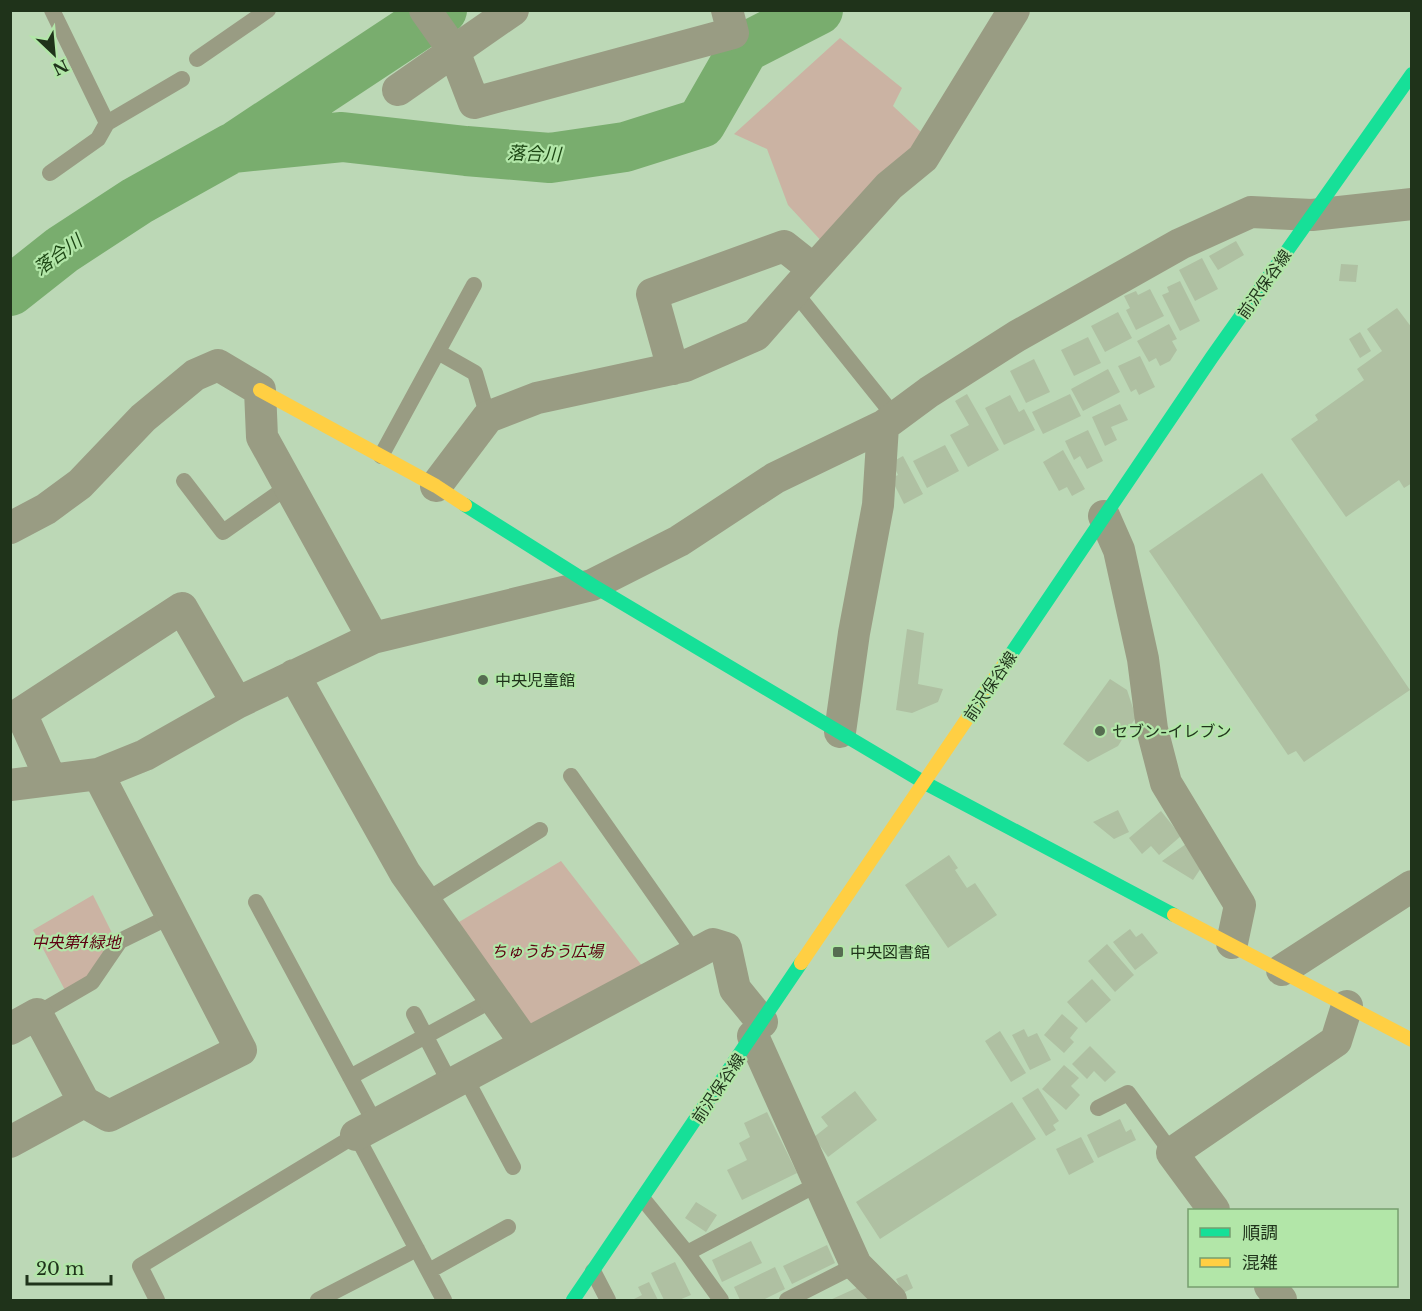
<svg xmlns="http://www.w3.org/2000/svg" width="1422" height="1311" viewBox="0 0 1422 1311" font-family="'Libre Baskerville','Noto Sans JP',serif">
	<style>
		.green { fill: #cbb3a3 }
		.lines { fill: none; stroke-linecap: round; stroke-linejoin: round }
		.river { stroke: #79ad6e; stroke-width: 50 }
		.building { fill: #afc0a2 }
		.lane { stroke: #999c83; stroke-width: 16 }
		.street { stroke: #999c83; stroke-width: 32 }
		.fast { stroke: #16e098; stroke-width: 14 }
		.slow { stroke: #ffcf43; stroke-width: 14 }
		.poi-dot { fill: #566d51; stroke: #b2e6a8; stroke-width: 2 }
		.labels { text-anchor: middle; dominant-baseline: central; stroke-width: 4.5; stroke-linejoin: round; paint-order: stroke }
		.street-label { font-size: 16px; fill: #1f331a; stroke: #b2e6a8 }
		.poi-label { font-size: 16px; fill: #1f331a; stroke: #b2e6a8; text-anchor: start }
		.park-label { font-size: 16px; font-style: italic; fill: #5e0011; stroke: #b2e6a8 }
		.water-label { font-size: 18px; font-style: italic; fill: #1c4613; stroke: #b2e6a8 }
	</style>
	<rect width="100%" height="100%" fill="#bcd8b6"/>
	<!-- green -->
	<path class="green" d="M 840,38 L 902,88 L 893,106 L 923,134 L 913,151 L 825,245 L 788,205 L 767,149 L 734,134 Z
		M 561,861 L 650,976 L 527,1036 L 449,928 Z
		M 93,895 L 116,941 L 90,978 L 66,992 L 33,930 Z"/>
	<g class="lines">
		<!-- river -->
		<path class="river" d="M 239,144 L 442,10
			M 10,291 L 62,250 L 137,201 L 232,148 L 342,137 L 466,151 L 550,158 L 625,147 L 701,123 L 744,48 L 818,10"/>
	</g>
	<!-- building -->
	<path class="building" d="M 1236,241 L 1244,255 L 1218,270 L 1209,256 Z
		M 1202,258 L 1218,289 L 1195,301 L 1179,270 Z
		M 1341,264 L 1358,265 L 1356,282 L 1339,281 Z
		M 1180,281 L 1200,321 L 1180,331 L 1162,295 L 1169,292 L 1167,287 Z
		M 1150,289 L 1164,316 L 1136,330 L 1126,310 L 1130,308 L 1124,296 L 1136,291 L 1138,295 Z
		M 1397,308 L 1412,328 L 1412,483 L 1404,488 L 1399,480 L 1346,517 L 1291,439 L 1318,420 L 1315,415 L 1364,380 L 1357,369 L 1382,351 L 1367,329 Z
		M 1118,312 L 1132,338 L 1105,352 L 1091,326 Z
		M 1169,324 L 1177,339 L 1172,341 L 1177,350 L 1170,361 L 1160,366 L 1156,358 L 1149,362 L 1137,341 Z
		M 1360,332 L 1371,351 L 1360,358 L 1349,339 Z
		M 1088,337 L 1101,363 L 1074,376 L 1061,350 Z
		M 1140,356 L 1155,387 L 1139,395 L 1136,389 L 1131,392 L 1118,366 Z
		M 1034,359 L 1050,392 L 1026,403 L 1010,371 Z
		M 1108,369 L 1120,392 L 1083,411 L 1071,389 Z
		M 967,394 L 999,450 L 968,467 L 950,435 L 969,425 L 955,401 Z
		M 1070,394 L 1081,416 L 1043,434 L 1032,412 Z
		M 1010,395 L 1019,412 L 1024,409 L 1035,430 L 1004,445 L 985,408 Z
		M 1120,404 L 1128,420 L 1111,427 L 1117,440 L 1105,446 L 1092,417 Z
		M 1088,430 L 1103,461 L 1087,469 L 1080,456 L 1074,460 L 1065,441 Z
		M 945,445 L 959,471 L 927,488 L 913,461 Z
		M 1063,450 L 1085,489 L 1072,496 L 1067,487 L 1059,491 L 1043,462 Z
		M 903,456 L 923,494 L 904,504 L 891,478 L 898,475 L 892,462 Z
		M 1262,473 L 1410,690 L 1304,762 L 1296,751 L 1288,755 L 1149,551 Z
		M 907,629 L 924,633 L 918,684 L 943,689 L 938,702 L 912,713 L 896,710 Z
		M 1110,679 L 1127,690 L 1136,717 L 1118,746 L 1088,762 L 1063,744 Z
		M 1118,810 L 1129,832 L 1114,839 L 1093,822 Z
		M 1161,811 L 1181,836 L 1159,855 L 1151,846 L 1142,854 L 1129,838 Z
		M 1186,844 L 1201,868 L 1193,880 L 1162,861 Z
		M 949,855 L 958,868 L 955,870 L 967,888 L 975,883 L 997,915 L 948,948 L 905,885 Z
		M 1130,929 L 1136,937 L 1142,933 L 1158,953 L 1135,970 L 1113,942 Z
		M 1107,944 L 1134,975 L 1115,992 L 1088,961 Z
		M 1092,979 L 1111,1000 L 1086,1023 L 1067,1002 Z
		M 1062,1014 L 1078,1028 L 1070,1038 L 1074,1042 L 1064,1053 L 1044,1035 Z
		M 1024,1029 L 1028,1037 L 1037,1033 L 1051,1060 L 1030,1070 L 1012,1035 Z
		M 1000,1031 L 1026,1073 L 1011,1082 L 985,1041 Z
		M 1090,1046 L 1116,1072 L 1105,1082 L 1094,1071 L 1087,1079 L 1072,1064 Z
		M 1064,1065 L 1079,1078 L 1071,1086 L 1080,1095 L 1066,1110 L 1042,1089 Z
		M 1038,1088 L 1059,1121 L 1053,1125 L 1056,1130 L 1046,1136 L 1022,1098 Z
		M 855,1091 L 877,1120 L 828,1157 L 814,1137 L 828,1126 L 821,1117 Z
		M 1012,1102 L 1036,1139 L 880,1239 L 856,1202 Z
		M 767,1112 L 797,1173 L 742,1200 L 727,1170 L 747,1160 L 739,1143 L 750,1137 L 744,1123 Z
		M 1120,1119 L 1126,1132 L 1131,1129 L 1136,1140 L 1098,1158 L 1087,1135 Z
		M 1081,1137 L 1094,1162 L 1069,1175 L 1056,1149 Z
		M 696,1202 L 717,1215 L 706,1232 L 685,1218 Z
		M 751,1241 L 762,1263 L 722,1282 L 712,1260 Z
		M 827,1245 L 835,1263 L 792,1284 L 783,1266 Z
		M 675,1262 L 691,1295 L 679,1300 L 664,1300 L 651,1273 Z
		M 775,1267 L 785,1289 L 763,1300 L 740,1300 L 734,1287 Z
		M 907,1274 L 913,1288 L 903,1293 L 896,1279 Z
		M 649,1282 L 658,1300 L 632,1300 L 642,1295 L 638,1287 Z
		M 863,1285 L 870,1300 L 830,1300 Z"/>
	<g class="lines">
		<!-- lane -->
		<path class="lane" d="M 197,59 L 268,10
			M 107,123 L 182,79
			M 50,173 L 98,139 L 107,123 L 52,10
			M 794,291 L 895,417
			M 438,352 L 475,373 L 488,417
			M 381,456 L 474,285
			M 184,481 L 223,532 L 290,485
			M 571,776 L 696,954
			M 425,901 L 540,830
			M 256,902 L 376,1125
			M 37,1014 L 92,982 L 120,941 L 171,916
			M 414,1014 L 451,1085
			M 350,1077 L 494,999
			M 465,1077 L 513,1167
			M 1098,1108 L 1128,1093 L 1172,1153
			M 643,1199 L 687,1253 L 721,1300
			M 687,1253 L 818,1184
			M 429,1271 L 508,1227
			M 593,1271 L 608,1300
			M 157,1300 L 140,1266 L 356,1135 L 444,1300
			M 318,1300 L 417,1249
			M 787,1300 L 856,1265"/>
		<!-- street -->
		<path class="street" d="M 425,10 L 454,51 L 474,103 L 733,33 L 727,10
			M 398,90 L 513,10
			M 673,369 L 652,294 L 784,246 L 813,269
			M 436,486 L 488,417 L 537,398 L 685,366 L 756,335 L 805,279 L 889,186 L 923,158 L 1014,10
			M 1104,516 L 1119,550 L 1143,659 L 1152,729 L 1166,783 L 1240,905 L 1232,943
			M 10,528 L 46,509 L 80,484 L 143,418 L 195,375 L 218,365 L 260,390 L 262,437 L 373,638
			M 294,675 L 405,873 L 526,1044
			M 840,732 L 854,633 L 878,505 L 883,426
			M 51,780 L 21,713 L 182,608 L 237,703
			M 10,785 L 98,774 L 145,755 L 237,703 L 373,638 L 592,585 L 679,541 L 775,478 L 883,426 L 929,392 L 1017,336 L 1180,244 L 1251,212 L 1312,215 L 1412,204
			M 1282,970 L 1412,886
			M 10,1029 L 37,1014 L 84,1102 L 109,1116 L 241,1050 L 98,774
			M 753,1036 L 856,1265 L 891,1300
			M 356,1135 L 713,944 L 726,948 L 735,989 L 762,1022
			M 10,1142 L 84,1102
			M 1214,1210 L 1172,1153 L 1336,1041 L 1347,1006
			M 1270,1286 L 1281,1300"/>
		<!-- fast -->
		<path class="fast" d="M 465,505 L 592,585 L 925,783 L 1174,915
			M 1005,663 L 1212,357 L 1412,74
			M 573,1300 L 801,963"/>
		<!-- slow -->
		<path class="slow" d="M 260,390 L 436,486 L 465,505
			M 1174,915 L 1412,1040
			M 801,963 L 1005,663"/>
	</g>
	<!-- markers -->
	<g class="poi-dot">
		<circle cx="483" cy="680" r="6"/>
		<circle cx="1100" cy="731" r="6"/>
		<rect x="832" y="946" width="12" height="12" rx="3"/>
	</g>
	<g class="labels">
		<!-- street labels -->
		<g class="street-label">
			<text transform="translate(1264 284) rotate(-55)">前沢保谷線</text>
			<text transform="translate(990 686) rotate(-56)">前沢保谷線</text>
			<text transform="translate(718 1088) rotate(-56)">前沢保谷線</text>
		</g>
		<!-- poi labels -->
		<g class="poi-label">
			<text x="495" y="680">中央児童館</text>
			<text x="1112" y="731">セブン-イレブン</text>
			<text x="850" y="952">中央図書館</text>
		</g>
		<!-- park labels -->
		<g class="park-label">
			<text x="76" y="942">中央第4緑地</text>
			<text x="547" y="951">ちゅうおう広場</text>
		</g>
		<!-- water labels -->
		<g class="water-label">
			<text transform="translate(534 154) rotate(2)">落合川</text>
			<text transform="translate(58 255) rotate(-36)">落合川</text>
		</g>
	</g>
	<!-- border -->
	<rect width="1422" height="1311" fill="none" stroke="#1f331a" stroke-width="24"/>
	<!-- legend -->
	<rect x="1188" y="1209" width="210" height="78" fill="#b2e6a8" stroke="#779e6f" stroke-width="1.5"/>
	<rect x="1200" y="1228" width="30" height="9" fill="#16e098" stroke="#779e6f" stroke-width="1.5"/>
	<text x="1242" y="1239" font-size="18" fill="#1f331a">順調</text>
	<rect x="1200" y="1258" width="30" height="9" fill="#ffcf43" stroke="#779e6f" stroke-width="1.5"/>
	<text x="1242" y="1269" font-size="18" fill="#1f331a">混雑</text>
	<!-- north arrow -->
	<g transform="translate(54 54) rotate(154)" stroke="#b2e6a8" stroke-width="4.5" paint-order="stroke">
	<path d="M0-4.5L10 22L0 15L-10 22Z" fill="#1f331a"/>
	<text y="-9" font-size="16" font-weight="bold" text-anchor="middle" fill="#1f331a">N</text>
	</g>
	<!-- scale -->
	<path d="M27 1275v9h84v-9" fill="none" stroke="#1f331a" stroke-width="3"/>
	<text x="36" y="1275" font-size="18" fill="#1f331a" stroke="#b2e6a8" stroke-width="4.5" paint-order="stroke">20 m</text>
</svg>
